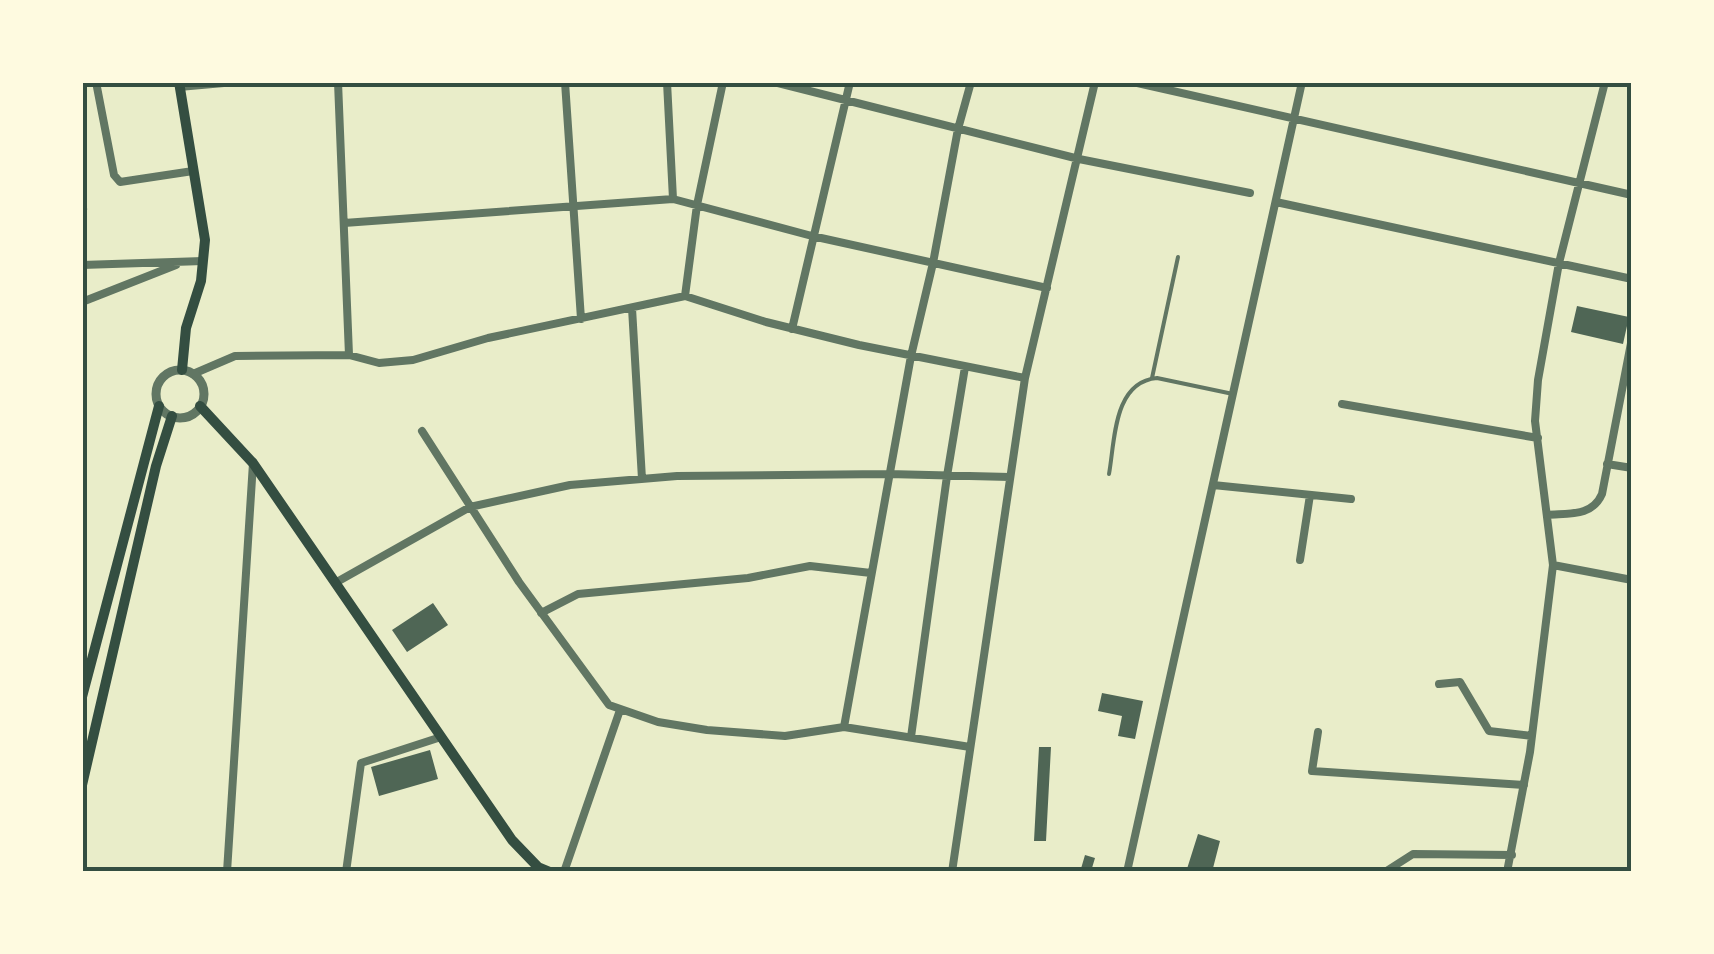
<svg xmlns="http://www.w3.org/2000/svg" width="1714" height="954" viewBox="0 0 1714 954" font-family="Inter,sans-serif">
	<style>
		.building { fill: #4f6655 }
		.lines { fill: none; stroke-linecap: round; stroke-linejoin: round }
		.service { stroke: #617663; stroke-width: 4 }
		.minor { stroke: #617663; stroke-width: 8 }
		.tertiary { stroke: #617663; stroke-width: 9 }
		.secondary { stroke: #344e41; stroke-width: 10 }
		.neatline { fill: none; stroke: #344e41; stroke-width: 4 }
	</style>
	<rect width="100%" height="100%" fill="#e9edc9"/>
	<!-- building -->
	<path class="building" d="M 1577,306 L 1629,317 L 1623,344 L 1571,332 Z
		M 433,603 L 448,625 L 407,652 L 392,630 Z
		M 1102,693 L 1143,701 L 1135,739 L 1118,736 L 1122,716 L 1098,711 Z
		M 1039,747 L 1051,747 L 1046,841 L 1034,841 Z
		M 430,750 L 438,779 L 379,796 L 371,767 Z
		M 1198,834 L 1220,841 L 1212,872 L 1186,872 Z
		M 1085,855 L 1095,858 L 1092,868 L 1100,872 L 1080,872 Z"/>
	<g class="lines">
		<!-- service -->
		<path class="service" d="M 1152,378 L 1178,257
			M 1109,474 C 1115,441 1113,382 1157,378 L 1233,394"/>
		<!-- minor -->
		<path class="minor" d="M 96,82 L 114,175 L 120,182 L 193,171
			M 338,82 L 349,355
			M 565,82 L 581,319
			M 667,82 L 673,199
			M 774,82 L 1079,159 L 1250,193
			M 1133,82 L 1632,195
			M 179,87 L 235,82
			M 1276,202 L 1632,279
			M 82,208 L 83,209
			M 344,223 L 673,199 L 812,236 L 1047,288
			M 82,265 L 203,261
			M 685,296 L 697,205 L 723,82
			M 82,302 L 176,265
			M 632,308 L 642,479
			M 792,329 L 850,82
			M 193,374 L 235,356 L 349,355 L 379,363 L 413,360 L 488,338 L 685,296 L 766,322 L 859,345 L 1025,378
			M 1342,404 L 1538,438
			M 422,431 L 519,582 L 609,705 L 658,722 L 707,730 L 785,736 L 844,727 L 970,747
			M 1607,464 L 1632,468
			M 1213,485 L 1351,499
			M 1547,515 C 1568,513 1592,517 1602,494 L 1632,338
			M 1300,560 L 1310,495
			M 1553,565 L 1632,580
			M 335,583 L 470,507 L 570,485 L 677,476 L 888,474 L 1010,477
			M 541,613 L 578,594 L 748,578 L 810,566 L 871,573
			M 1439,684 L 1460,682 L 1489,731 L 1532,736
			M 844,727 L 911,356 L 933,263 L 958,129 L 971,82
			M 1318,732 L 1312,771 L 1524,785
			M 911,737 L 947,476 L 965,367
			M 1388,870 L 1413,854 L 1512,855
			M 227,872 L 253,463
			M 346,872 L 361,763 L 441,737
			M 564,872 L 620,710
			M 952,872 L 1025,378 L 1095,82
			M 1127,872 L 1302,82
			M 1507,872 L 1530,752 L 1553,565 L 1535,421 L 1538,380 L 1559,263 L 1605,82"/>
		<!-- tertiary -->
		<path class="tertiary" d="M156 394a24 24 0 1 1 48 0a24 24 0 1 1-48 0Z"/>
		<!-- secondary -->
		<path class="secondary" d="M 179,82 L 205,240 L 201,281 L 186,328 L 182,370
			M 200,406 L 253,463 L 512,840 L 538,867 L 550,872
			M 82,697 L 159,406
			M 82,785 L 156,466 L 172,416"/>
	</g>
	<!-- border -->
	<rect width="1714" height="954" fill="none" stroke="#fefae0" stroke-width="170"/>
	<rect x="85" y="85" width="1544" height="784" class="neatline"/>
</svg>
